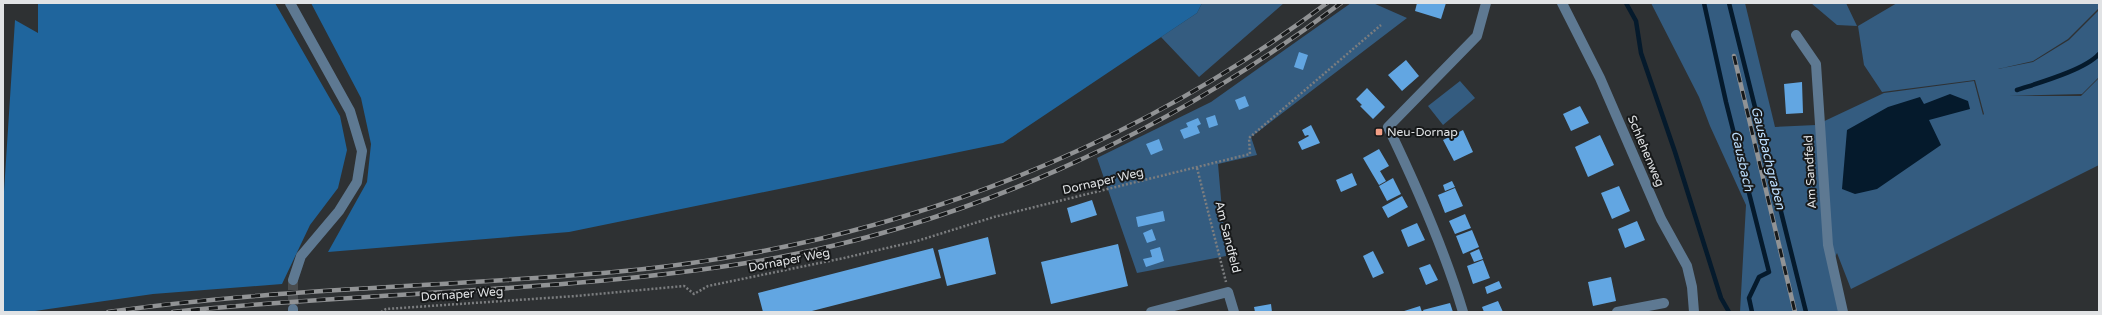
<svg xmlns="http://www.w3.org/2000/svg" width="2102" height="315" viewBox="0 0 2102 315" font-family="'Varela Round',sans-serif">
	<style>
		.green { fill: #345c80 }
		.forest { fill: #1f659d }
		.water { fill: #051a2c }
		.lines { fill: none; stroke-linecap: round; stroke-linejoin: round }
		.stream { stroke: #051a2c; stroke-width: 4.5 }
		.building { fill: #62a6e2 }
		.minor-tunnel { stroke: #494c4e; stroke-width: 10; stroke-dasharray: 10 5; stroke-linecap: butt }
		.path { stroke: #7b7d7f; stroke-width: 2.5; stroke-dasharray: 2 2; stroke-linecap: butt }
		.minor { stroke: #5e7992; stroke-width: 10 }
		.rail-casing { stroke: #919395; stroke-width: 4.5 }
		.rail { stroke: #17191a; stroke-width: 3; stroke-dasharray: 9; stroke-linecap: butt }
		.poi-dot { fill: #f39f86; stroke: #17191a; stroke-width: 1.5 }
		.labels { text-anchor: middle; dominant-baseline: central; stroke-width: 4; stroke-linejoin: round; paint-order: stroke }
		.poi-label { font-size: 12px; fill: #e1e3e5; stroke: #17191a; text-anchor: start }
		.street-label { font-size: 12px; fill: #e1e3e5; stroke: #17191a }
		.water-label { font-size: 13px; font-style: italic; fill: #bcdefe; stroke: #17191a }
	</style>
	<rect width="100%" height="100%" fill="#2e3133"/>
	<!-- green -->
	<path class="green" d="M 1202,3 L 1284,3 L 1199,77 L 1161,37 L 1197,13 Z
		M 1351,3 L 1373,3 L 1407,18 L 1251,137 L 1257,155 L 1218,164 L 1226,256 L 1137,273 L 1097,158 L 1211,102 Z
		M 1651,3 L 1745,3 L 1775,127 L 1816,125 L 1884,93 L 1974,81 L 1983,115 L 1984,114 L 1975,80 L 1882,92 L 1864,65 L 1858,26 L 1897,3 L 2099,3 L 2099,8 L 2068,39 L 2033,61 L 1998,69 L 2033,62 L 2069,40 L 2099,10 L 2099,77 L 2082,94 L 2009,96 L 2081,96 L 2099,78 L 2099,165 L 1851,289 L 1837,253 L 1831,265 L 1841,312 L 1740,312 L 1746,205 L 1710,126 L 1699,97 Z
		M 1811,3 L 1846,3 L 1857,26 L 1837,25 Z
		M 1460,81 L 1475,98 L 1443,125 L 1428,106 Z"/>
	<!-- forest -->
	<path class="forest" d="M 38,3 L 275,3 L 340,116 L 347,150 L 338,188 L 310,225 L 282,284 L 153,294 L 28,312 L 3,312 L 3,207 L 15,20 L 38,33 Z
		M 311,3 L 1202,3 L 1197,13 L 1003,143 L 569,232 L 328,252 L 367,182 L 371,144 L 361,98 Z"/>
	<!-- water -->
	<path class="water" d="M 1950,94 L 1968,101 L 1970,109 L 1929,120 L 1941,145 L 1877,189 L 1855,194 L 1842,189 L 1847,130 L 1888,107 L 1920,97 L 1924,104 Z"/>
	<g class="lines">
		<!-- stream -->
		<path class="stream" d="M 1626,3 L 1636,21 L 1641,53 L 1675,152 L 1721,298 L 1729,312
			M 1704,3 L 1726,102 L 1769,272 L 1759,277 L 1749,298 L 1752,312
			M 1729,3 L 1806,312
			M 2017,90 C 2038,83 2085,70 2099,54"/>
	</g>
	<!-- building -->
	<path class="building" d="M 1417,3 L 1446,3 L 1441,19 L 1415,11 Z
		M 1299,52 L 1308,55 L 1303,70 L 1294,67 Z
		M 1406,60 L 1419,76 L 1402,91 L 1388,75 Z
		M 1802,82 L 1803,113 L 1786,114 L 1784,84 Z
		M 1367,88 L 1385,107 L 1373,119 L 1360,106 L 1362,105 L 1356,99 Z
		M 1245,96 L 1249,106 L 1239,110 L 1235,100 Z
		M 1580,106 L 1589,123 L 1571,131 L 1563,114 Z
		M 1215,115 L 1218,125 L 1209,128 L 1206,118 Z
		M 1198,118 L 1201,124 L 1197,126 L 1200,133 L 1184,139 L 1180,130 L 1188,127 L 1186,123 Z
		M 1311,125 L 1320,143 L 1302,150 L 1298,142 L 1309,136 L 1308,135 L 1305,136 L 1302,130 Z
		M 1463,130 L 1473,152 L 1454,161 L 1443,140 Z
		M 1600,135 L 1614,165 L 1588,177 L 1575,147 Z
		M 1159,139 L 1163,150 L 1151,155 L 1146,144 Z
		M 1379,149 L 1389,166 L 1373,175 L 1363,158 Z
		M 1380,171 L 1386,181 L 1379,185 L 1373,175 Z
		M 1352,173 L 1357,185 L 1341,192 L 1336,180 Z
		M 1393,178 L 1401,194 L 1387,201 L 1379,186 Z
		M 1452,181 L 1455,187 L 1445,191 L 1443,185 Z
		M 1619,186 L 1630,211 L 1612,219 L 1601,193 Z
		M 1455,188 L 1463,206 L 1445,213 L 1438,195 Z
		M 1402,196 L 1408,207 L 1388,218 L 1382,207 Z
		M 1092,200 L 1097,215 L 1071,223 L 1067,208 Z
		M 1163,211 L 1165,221 L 1138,227 L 1136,217 Z
		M 1465,214 L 1471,228 L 1455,234 L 1449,221 Z
		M 1637,221 L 1645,240 L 1625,248 L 1618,229 Z
		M 1417,223 L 1425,240 L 1408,247 L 1401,230 Z
		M 1152,229 L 1156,240 L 1147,243 L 1143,233 Z
		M 1472,230 L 1479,247 L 1463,254 L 1456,236 Z
		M 988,237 L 996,274 L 947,286 L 938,250 Z
		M 1118,244 L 1128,286 L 1051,304 L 1041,262 Z
		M 1160,247 L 1164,261 L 1146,267 L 1143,259 L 1152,257 L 1150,250 Z
		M 933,248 L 941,278 L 808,312 L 763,312 L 758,293 Z
		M 1479,249 L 1483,259 L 1474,262 L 1470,253 Z
		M 1373,251 L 1384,273 L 1373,278 L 1363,256 Z
		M 1483,260 L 1490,278 L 1473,284 L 1467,266 Z
		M 1430,264 L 1438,280 L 1426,285 L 1419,268 Z
		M 1611,277 L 1616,301 L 1593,306 L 1588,282 Z
		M 1499,281 L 1502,288 L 1487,294 L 1485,287 Z
		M 1498,301 L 1503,312 L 1484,312 L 1482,307 Z
		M 1450,303 L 1453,312 L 1424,312 L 1423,310 Z
		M 1271,304 L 1272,312 L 1255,312 L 1254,307 Z
		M 1420,306 L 1422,312 L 1401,312 Z"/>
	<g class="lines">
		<!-- minor-tunnel -->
		<path class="minor-tunnel" d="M 293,280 L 293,309"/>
		<!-- path -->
		<path class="path" d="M 1197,168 L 1226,282
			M 381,312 L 386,309 L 576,296 L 684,286 L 694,294 L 708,286 L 844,258 L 917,241 L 994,217 L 1250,154 L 1249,138 L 1381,25"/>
		<!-- minor -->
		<path class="minor" d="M 290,3 L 350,111 L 362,151 L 357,182 L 339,211 L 301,256 L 293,280
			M 1562,3 L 1600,78 L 1661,219 L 1687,266 L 1692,287 L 1694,312
			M 1796,35 L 1816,64 L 1828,245 L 1843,312
			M 293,309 L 293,312
			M 1151,312 L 1228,292 L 1234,312
			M 1463,312 C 1444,248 1417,187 1388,127 L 1477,36 L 1486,3
			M 1617,312 L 1664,303"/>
		<!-- rail casing -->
		<g class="rail-casing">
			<path id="rail" d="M 1734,56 L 1795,312
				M 108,312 C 276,288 445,287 614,272 C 872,249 1119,159 1327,3
				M 173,312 C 362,292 553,293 740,264 C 958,230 1165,136 1341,3"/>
		</g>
		<!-- rail -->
		<use href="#rail" class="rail"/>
	</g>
	<!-- markers -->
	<rect class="poi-dot" x="1375" y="128" width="8" height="8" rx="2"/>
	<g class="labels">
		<!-- poi labels -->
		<g class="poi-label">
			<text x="1387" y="132">Neu-Dornap</text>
		</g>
		<!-- street labels -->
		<g class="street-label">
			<text transform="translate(1646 151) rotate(67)">Schlehenweg</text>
			<text transform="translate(1810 172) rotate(-93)">Am Sandfeld</text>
			<text transform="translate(1103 181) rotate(-13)">Dornaper Weg</text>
			<text transform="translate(1228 237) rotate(76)">Am Sandfeld</text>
			<text transform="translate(789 260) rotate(-11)">Dornaper Weg</text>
			<text transform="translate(462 294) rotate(-4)">Dornaper Weg</text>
		</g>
		<!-- water labels -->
		<g class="water-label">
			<text transform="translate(1768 158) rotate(76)">Gausbachgraben</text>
			<text transform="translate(1742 161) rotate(77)">Gausbach</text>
		</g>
	</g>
	<!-- border -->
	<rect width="2102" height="315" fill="none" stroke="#e1e3e5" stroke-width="8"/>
</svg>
